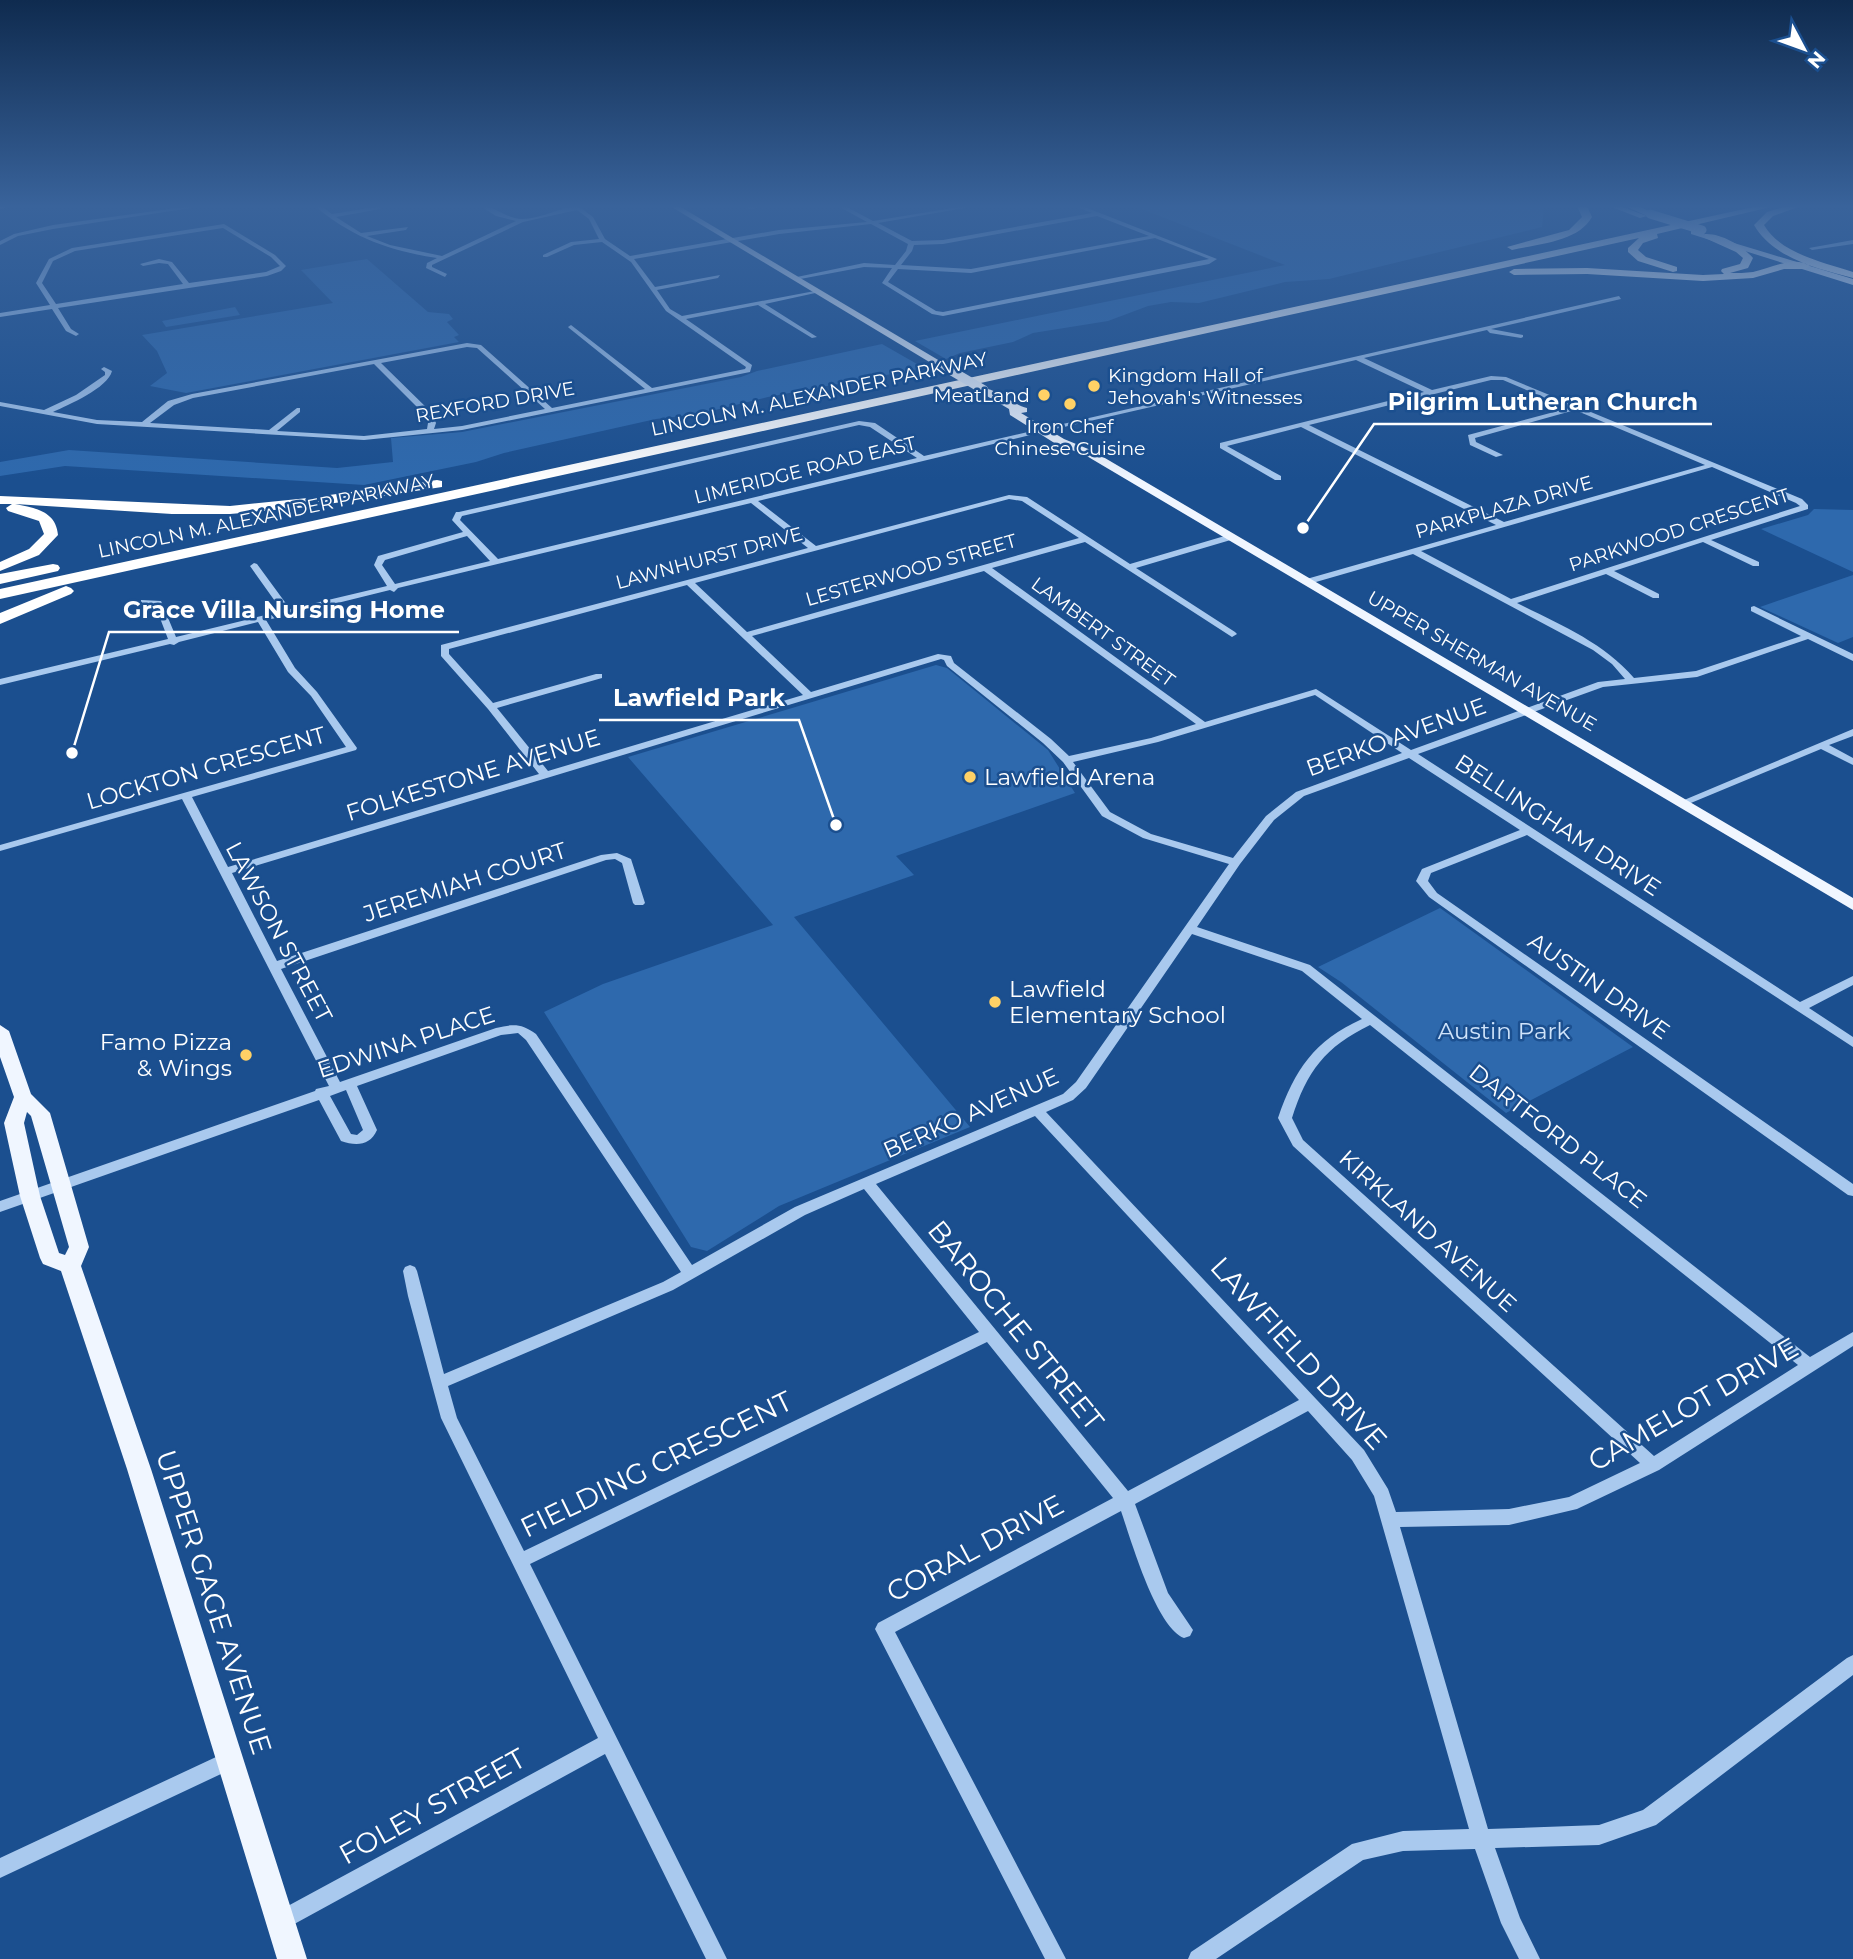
<svg xmlns="http://www.w3.org/2000/svg" width="1853" height="1959" viewBox="0 0 1853 1959" font-family="Montserrat,sans-serif">
	<style>
		.green { fill: #2e69ad }
		.lines { fill: none; stroke-linecap: round; stroke-linejoin: round }
		.minor { fill: #a9c9ee; fill-rule: evenodd }
		.major { fill: #f0f6ff; fill-rule: evenodd }
		.highway { fill: #fff; fill-rule: evenodd }
		.major-bridge { stroke: #f0f6ff; stroke-width: 9 }
		.poi-dot { fill: #ffd166; stroke: #1b4f8f; stroke-width: 2.5 }
		.labels { text-anchor: middle; dominant-baseline: central; stroke-width: 5; stroke-linejoin: round; paint-order: stroke }
		.far-poi-label { font-size: 19px; fill: #fff; stroke: #1b4f8f; text-anchor: start }
		.far-street-label { font-size: 19px; fill: #fff; stroke: #1b4f8f }
		.street-label { font-size: 23px; fill: #fff; stroke: #1b4f8f }
		.poi-label { font-size: 23px; fill: #fff; stroke: #1b4f8f; text-anchor: start }
		.park-label { font-size: 23px; fill: #cfe3fa; stroke: #1b4f8f }
		.near-street-label { font-size: 28px; fill: #fff; stroke: #1b4f8f }
		.leader { fill: none; stroke: #fff; stroke-width: 2.5 }
		.callout-dot { fill: #fff; stroke: #1b4f8f; stroke-width: 2.5 }
		.callout-label { font-size: 24px; text-anchor: middle; font-weight: bold; fill: #fff; stroke: #1b4f8f; stroke-width: 5; stroke-linejoin: round; paint-order: stroke }
	</style>
	<rect width="100%" height="100%" fill="#1b4f8f"/>
	<!-- green -->
	<path class="green" d="M 1134,206 L 1544,206 L 1542,227 L 1329,279 L 1285,282 L 1199,303 L 1171,302 L 1148,306 L 1108,321 L 1033,333 L 1013,342 L 960,353 L 946,359 L 915,341 L 1285,265 Z
		M 367,259 L 428,312 L 449,314 L 453,319 L 447,322 L 459,335 L 454,337 L 459,342 L 186,393 L 150,386 L 167,373 L 157,351 L 142,335 L 333,303 L 301,270 Z
		M 235,307 L 240,315 L 166,327 L 162,321 Z
		M 882,344 L 924,368 L 768,397 L 699,414 L 656,419 L 504,453 L 476,462 L 364,485 L 65,466 L 0,476 L 0,462 L 69,450 L 337,468 L 393,462 L 391,438 L 462,432 L 741,377 L 757,371 Z
		M 1814,509 L 1853,510 L 1853,572 L 1761,529 L 1808,515 Z
		M 1853,575 L 1853,637 L 1838,643 L 1760,607 Z
		M 936,665 L 947,668 L 1048,750 L 1075,793 L 896,856 L 914,875 L 794,917 L 970,1127 L 779,1206 L 707,1251 L 691,1247 L 544,1012 L 603,984 L 773,925 L 628,757 Z
		M 1440,908 L 1633,1047 L 1506,1113 L 1341,982 L 1318,967 Z"/>
	<g class="lines">
		<!-- minor -->
		<path class="minor" d="M 191,206 L 204,206 L 53,229 L 18,236 L 0,245 L 0,241 L 14,234 L 53,225 Z
			M 315,206 L 321,206 L 332,214 L 382,206 L 380,209 L 336,217 L 361,233 L 408,227 L 406,230 L 367,236 L 390,245 L 442,256 L 516,221 L 496,216 L 480,206 C 495,206 507,219 522,219 C 540,219 565,206 578,206 L 593,217 L 605,239 L 630,256 L 779,230 L 867,222 L 838,206 L 845,206 L 873,221 L 965,206 L 976,206 L 878,223 L 912,241 L 943,240 L 1092,213 L 1075,206 L 1082,206 L 1217,259 L 1209,264 L 943,316 L 932,314 L 882,283 L 892,268 L 864,267 L 795,280 L 792,278 L 864,263 L 895,265 L 906,251 L 908,244 L 871,224 L 779,234 L 634,259 L 655,287 L 720,275 L 718,278 L 657,290 L 670,309 L 682,316 L 820,290 L 820,292 L 765,304 L 817,337 L 812,338 L 758,305 L 686,319 L 752,365 L 750,372 L 462,430 L 364,440 L 97,424 L 0,406 L 0,402 L 44,410 L 76,395 L 105,375 L 105,372 L 101,369 L 104,367 L 112,371 C 108,388 68,405 53,412 L 97,420 L 142,422 L 168,401 L 192,394 L 467,343 L 481,345 L 552,408 L 645,389 L 569,328 L 568,327 L 571,325 L 652,388 L 745,369 L 746,367 L 666,311 L 631,262 L 602,242 L 574,245 L 547,257 L 543,257 L 543,255 L 571,242 L 599,239 L 589,219 L 577,210 L 523,222 L 432,265 L 432,267 L 447,274 L 445,277 L 426,268 L 427,263 L 437,258 C 390,251 351,237 315,206 ZM 1097,216 L 1149,236 L 971,269 L 901,265 L 912,251 L 914,245 L 943,244 ZM 1155,238 L 1209,259 L 943,312 L 936,311 L 888,282 L 898,269 L 971,273 ZM 467,347 L 477,348 L 545,409 L 462,426 L 434,429 L 436,423 L 432,413 L 381,363 ZM 374,364 L 426,416 L 428,423 L 427,429 L 364,436 L 277,431 L 300,412 L 300,408 L 297,408 L 269,430 L 150,423 L 174,405 L 193,398 Z
			M 748,206 L 771,206 L 749,209 L 746,207 Z
			M 224,224 L 275,255 L 286,266 L 281,271 L 267,276 L 58,308 L 71,329 L 79,334 L 76,336 L 66,331 L 52,309 L 0,317 L 0,313 L 50,305 L 36,283 L 49,259 L 72,248 ZM 223,228 L 271,257 L 280,266 L 266,272 L 189,283 L 172,262 L 159,259 L 140,264 L 143,266 L 159,263 L 168,264 L 183,284 L 56,304 L 42,283 L 53,261 L 75,251 Z
			M 1853,240 L 1853,244 L 1812,250 L 1809,248 Z
			M 1619,296 L 1621,299 L 1491,329 L 1523,335 L 1523,337 L 1521,338 L 1490,333 L 1487,330 L 1364,358 L 1432,390 L 1491,376 L 1506,377 L 1802,499 L 1808,505 L 1808,509 L 1711,540 L 1759,562 L 1759,566 L 1753,566 L 1703,542 L 1614,571 L 1659,594 L 1659,598 L 1653,598 L 1606,574 L 1517,603 C 1559,624 1603,642 1634,678 L 1696,671 L 1801,636 L 1751,611 L 1751,607 L 1754,606 L 1853,654 L 1853,661 L 1808,639 L 1697,677 L 1603,687 L 1418,754 L 1800,1002 L 1853,976 L 1853,985 L 1809,1008 L 1853,1037 L 1853,1047 L 1527,835 L 1431,873 L 1428,881 L 1437,893 L 1853,1184 L 1853,1196 L 1848,1195 L 1429,897 L 1416,881 L 1422,869 L 1520,830 L 1409,758 L 1304,796 L 1274,820 L 1240,864 L 1197,927 L 1310,965 L 1810,1357 L 1853,1332 L 1853,1346 L 1659,1470 L 1577,1509 L 1509,1525 L 1400,1527 L 1488,1829 L 1599,1825 L 1643,1810 L 1847,1658 L 1853,1655 L 1853,1675 L 1656,1825 L 1599,1845 L 1495,1848 L 1520,1918 L 1540,1959 L 1519,1959 L 1501,1923 L 1475,1849 L 1403,1851 L 1363,1860 L 1216,1959 L 1188,1959 L 1191,1952 L 1352,1844 L 1403,1831 L 1469,1829 L 1374,1496 L 1352,1460 L 1308,1411 L 1135,1504 L 1168,1593 L 1193,1630 L 1190,1636 L 1184,1638 C 1156,1627 1131,1540 1121,1511 L 895,1632 L 1066,1959 L 1045,1959 L 875,1629 L 878,1623 L 1113,1498 L 987,1342 L 530,1564 L 727,1959 L 706,1959 L 605,1754 L 287,1928 L 280,1931 L 273,1928 L 270,1921 L 273,1914 L 598,1738 L 441,1418 L 408,1296 L 403,1271 L 405,1267 L 410,1265 L 415,1267 L 417,1271 L 444,1374 L 663,1282 L 681,1272 L 526,1040 L 518,1033 L 501,1035 L 357,1086 L 377,1130 C 370,1146 356,1146 341,1141 L 319,1100 L 0,1212 L 0,1201 L 315,1091 L 316,1089 L 329,1086 L 182,799 L 0,851 L 0,845 L 346,747 L 311,696 L 288,672 L 258,622 L 179,642 L 174,645 L 170,644 L 0,685 L 0,679 L 168,639 L 155,605 L 141,604 L 141,600 L 161,601 L 176,637 L 282,611 L 250,566 L 254,563 L 257,564 L 290,609 L 387,586 L 374,565 L 378,556 L 463,532 L 452,520 L 456,512 L 459,512 L 859,421 L 875,423 L 924,456 ZM 1356,360 L 1424,392 L 1220,443 L 1220,448 L 1275,480 L 1281,480 L 1281,476 L 1227,446 L 1301,427 L 1496,525 L 1303,580 L 1303,584 L 1309,584 L 1413,554 L 1593,650 L 1612,664 L 1625,679 L 1598,682 L 1411,750 L 1316,689 L 1205,722 L 992,568 L 1085,542 L 1232,637 L 1237,634 L 1235,632 L 1136,568 L 1234,539 L 1234,535 L 1228,535 L 1130,564 L 1027,497 L 1009,495 L 816,546 L 758,501 L 1055,429 ZM 1491,380 L 1503,380 L 1569,408 L 1468,435 L 1470,445 L 1496,457 L 1503,455 L 1476,442 L 1475,438 L 1575,410 L 1705,465 L 1504,522 L 1309,425 ZM 859,425 L 870,427 L 917,458 L 498,559 L 460,520 L 462,516 ZM 1712,467 L 1796,503 L 1800,506 L 1511,599 L 1421,551 ZM 1009,499 L 1022,501 L 1079,538 L 747,632 L 695,583 ZM 751,503 L 808,548 L 441,645 L 441,656 L 488,709 L 539,774 L 228,867 L 192,797 L 356,750 L 357,748 L 317,692 L 295,668 L 266,620 L 286,616 L 289,617 L 293,614 L 390,590 L 394,592 L 398,588 ZM 467,536 L 490,561 L 395,584 L 382,565 L 385,560 ZM 984,571 L 1196,724 L 1151,738 L 1069,756 L 1051,739 L 954,663 L 951,656 L 938,654 L 811,692 L 752,636 ZM 687,585 L 803,695 L 548,771 L 497,708 L 602,678 L 602,674 L 596,674 L 493,703 L 449,654 L 449,649 ZM 941,659 L 944,660 L 947,666 L 1043,743 L 1063,762 L 1102,816 L 1143,838 L 1229,864 L 1076,1082 L 1063,1094 L 795,1207 L 692,1265 L 536,1034 C 521,1023 513,1024 496,1028 L 340,1082 L 281,969 L 606,860 L 615,859 L 622,863 L 633,903 L 635,905 L 643,905 L 645,903 L 631,859 L 617,853 L 601,855 L 277,961 L 232,873 ZM 1315,695 L 1402,753 L 1296,792 L 1266,816 L 1233,858 L 1151,834 L 1110,812 L 1073,762 L 1158,742 ZM 1192,934 L 1302,971 L 1362,1019 C 1314,1041 1295,1069 1278,1118 L 1293,1146 L 1640,1463 L 1569,1497 L 1509,1509 L 1396,1512 L 1388,1489 L 1364,1450 L 1046,1112 L 1073,1100 L 1086,1088 ZM 1370,1025 L 1798,1365 L 1654,1456 L 1303,1140 L 1292,1118 C 1307,1071 1325,1047 1370,1025 ZM 346,1090 L 363,1130 L 357,1135 L 351,1134 L 330,1096 ZM 1035,1116 L 1299,1400 L 1128,1491 L 876,1184 ZM 864,1189 L 979,1332 L 524,1551 L 457,1418 L 448,1386 L 673,1290 L 805,1215 Z
			M 1853,729 L 1853,736 L 1829,745 L 1853,758 L 1853,765 L 1821,749 L 1686,805 L 1678,805 L 1677,803 Z
			M 231,1750 L 238,1752 L 241,1759 L 238,1766 L 0,1878 L 0,1858 Z"/>
		<!-- major -->
		<path class="major" d="M 0,206 L 14,206 L 0,209 Z
			M 670,206 L 679,206 L 950,367 L 941,369 Z
			M 1609,206 L 1620,206 L 1647,216 L 1640,218 Z
			M 1691,230 L 1853,279 L 1853,285 L 1691,234 Z
			M 980,388 C 996,387 1011,404 1027,408 L 1027,412 L 1021,413 L 1064,439 L 1093,451 L 1853,898 L 1853,910 L 1085,455 L 1056,444 L 1010,415 L 1009,409 L 980,392 Z
			M 0,1025 L 9,1031 L 31,1094 L 50,1113 L 89,1247 L 81,1266 L 151,1469 L 307,1959 L 277,1959 L 127,1469 L 61,1271 L 43,1264 L 40,1258 L 20,1196 L 4,1123 L 14,1097 L 0,1057 ZM 27,1112 L 31,1116 L 69,1247 L 65,1255 L 59,1253 L 40,1196 L 24,1123 Z"/>
		<!-- highway -->
		<path class="highway" d="M 1577,206 L 1587,206 L 1592,217 C 1578,242 1538,244 1512,250 L 1507,247 L 1569,230 L 1582,217 Z
			M 1625,206 L 1638,206 L 1653,213 L 1645,215 Z
			M 1758,206 L 1775,206 L 1657,234 L 1658,238 L 1643,243 L 1638,250 L 1646,257 L 1677,267 L 1677,271 L 1673,272 L 1638,261 L 1628,252 L 1628,248 L 1639,238 L 0,599 L 0,589 Z
			M 1787,206 L 1801,206 L 1773,216 L 1764,225 C 1781,254 1823,262 1853,272 L 1853,278 C 1818,269 1773,258 1754,225 L 1767,212 Z
			M 1705,234 C 1721,233 1743,246 1753,258 L 1748,268 L 1730,273 C 1737,273 1746,273 1753,272 C 1771,268 1794,255 1810,266 L 1805,269 L 1784,269 L 1753,278 L 1703,281 L 1587,274 L 1514,275 L 1509,272 L 1514,269 L 1587,268 L 1703,275 L 1724,274 L 1721,271 L 1722,269 L 1740,264 L 1743,258 L 1736,252 L 1705,238 Z
			M 437,480 L 442,481 L 442,487 L 308,507 L 230,514 L 172,514 L 15,504 C 35,508 56,511 58,535 L 39,555 L 0,571 L 0,562 L 29,549 L 44,534 L 39,521 L 8,511 L 6,508 L 12,504 L 0,504 L 0,496 L 230,506 L 308,498 Z
			M 53,564 L 58,565 L 60,568 L 58,571 L 0,584 L 0,574 Z
			M 66,586 L 71,588 L 74,591 L 71,594 L 0,624 L 0,613 Z"/>
		<!-- major-bridge -->
		<path class="major-bridge" d="M 1650,214 L 1702,230
			M 945,367 L 984,390"/>
	</g>
	<!-- sky -->
	<linearGradient id="sky" x2="0" y2="1"><stop stop-color="#0f2b4f"/><stop offset="0.43" stop-color="#39639b"/><stop offset="1" stop-color="#39639b" stop-opacity="0"/></linearGradient>
	<rect width="1853" height="480" fill="url(#sky)"/>
	<!-- markers -->
	<g class="poi-dot">
		<circle cx="1094" cy="386" r="7"/>
		<circle cx="1044" cy="395" r="7"/>
		<circle cx="1070" cy="404" r="7"/>
		<circle cx="970" cy="777" r="7"/>
		<circle cx="995" cy="1002" r="7"/>
		<circle cx="246" cy="1055" r="7"/>
	</g>
	<g class="labels">
		<!-- far-poi labels -->
		<g class="far-poi-label">
			<text x="1108" y="375">Kingdom Hall of<tspan x="1108" dy="22">Jehovah's Witnesses</tspan></text>
			<text x="1030" y="395" text-anchor="end">MeatLand</text>
			<text x="1070" y="426" text-anchor="middle">Iron Chef<tspan x="1070" dy="22">Chinese Cuisine</tspan></text>
		</g>
		<!-- far-street labels -->
		<g class="far-street-label">
			<text transform="translate(819 394) rotate(-12)">LINCOLN M. ALEXANDER PARKWAY</text>
			<text transform="translate(495 402) rotate(-10)">REXFORD DRIVE</text>
			<text transform="translate(805 470) rotate(-14)">LIMERIDGE ROAD EAST</text>
			<text transform="translate(1504 507) rotate(-16)">PARKPLAZA DRIVE</text>
			<text transform="translate(266 516) rotate(-12)">LINCOLN M. ALEXANDER PARKWAY</text>
			<text transform="translate(1679 530) rotate(-18)">PARKWOOD CRESCENT</text>
			<text transform="translate(709 558) rotate(-15)">LAWNHURST DRIVE</text>
			<text transform="translate(911 570) rotate(-16)">LESTERWOOD STREET</text>
			<text transform="translate(1103 632) rotate(36)">LAMBERT STREET</text>
			<text transform="translate(1482 661) rotate(30)">UPPER SHERMAN AVENUE</text>
		</g>
		<!-- street labels -->
		<g class="street-label">
			<text transform="translate(1396 737) rotate(-20)">BERKO AVENUE</text>
			<text transform="translate(206 768) rotate(-16)">LOCKTON CRESCENT</text>
			<text transform="translate(473 775) rotate(-17)">FOLKESTONE AVENUE</text>
			<text transform="translate(1558 825) rotate(33)">BELLINGHAM DRIVE</text>
			<text transform="translate(465 882) rotate(-18)">JEREMIAH COURT</text>
			<text transform="translate(279 932) rotate(62)">LAWSON STREET</text>
			<text transform="translate(1599 986) rotate(35)">AUSTIN DRIVE</text>
			<text transform="translate(406 1042) rotate(-18)">EDWINA PLACE</text>
			<text transform="translate(971 1113) rotate(-24)">BERKO AVENUE</text>
			<text transform="translate(1558 1136) rotate(38)">DARTFORD PLACE</text>
			<text transform="translate(1428 1231) rotate(42)">KIRKLAND AVENUE</text>
		</g>
		<!-- poi labels -->
		<g class="poi-label">
			<text x="984" y="777">Lawfield Arena</text>
			<text x="1009" y="989">Lawfield<tspan x="1009" dy="26">Elementary School</tspan></text>
			<text x="232" y="1042" text-anchor="end">Famo Pizza<tspan x="232" dy="26">&amp; Wings</tspan></text>
		</g>
		<!-- park labels -->
		<g class="park-label">
			<text x="1504" y="1031">Austin Park</text>
		</g>
		<!-- near-street labels -->
		<g class="near-street-label">
			<text transform="translate(1016 1325) rotate(51)">BAROCHE STREET</text>
			<text transform="translate(1299 1353) rotate(48)">LAWFIELD DRIVE</text>
			<text transform="translate(1693 1404) rotate(-30)">CAMELOT DRIVE</text>
			<text transform="translate(656 1464) rotate(-26)">FIELDING CRESCENT</text>
			<text transform="translate(975 1548) rotate(-28)">CORAL DRIVE</text>
			<text transform="translate(214 1602) rotate(72)">UPPER GAGE AVENUE</text>
			<text transform="translate(432 1806) rotate(-29)">FOLEY STREET</text>
		</g>
	</g>
	<!-- callouts -->
	<path class="leader" d="M1303 528L1374 424H1712M72 753L109 632H459M836 825L799 720H599"/>
	<g class="callout-dot">
		<circle cx="1303" cy="528" r="7"/>
		<circle cx="72" cy="753" r="7"/>
		<circle cx="836" cy="825" r="7"/>
	</g>
	<g class="callout-label">
		<text x="1543" y="410">Pilgrim Lutheran Church</text>
		<text x="284" y="618">Grace Villa Nursing Home</text>
		<text x="699" y="706">Lawfield Park</text>
	</g>
	<!-- north arrow -->
	<g transform="translate(1804 49) rotate(131)" stroke="#1b4f8f" stroke-width="5" paint-order="stroke">
	<path d="M0-5L12 26L0 18L-12 26Z" fill="#ffffff"/>
	<text y="-10" font-size="19" font-weight="bold" text-anchor="middle" fill="#ffffff">N</text>
	</g>
</svg>
